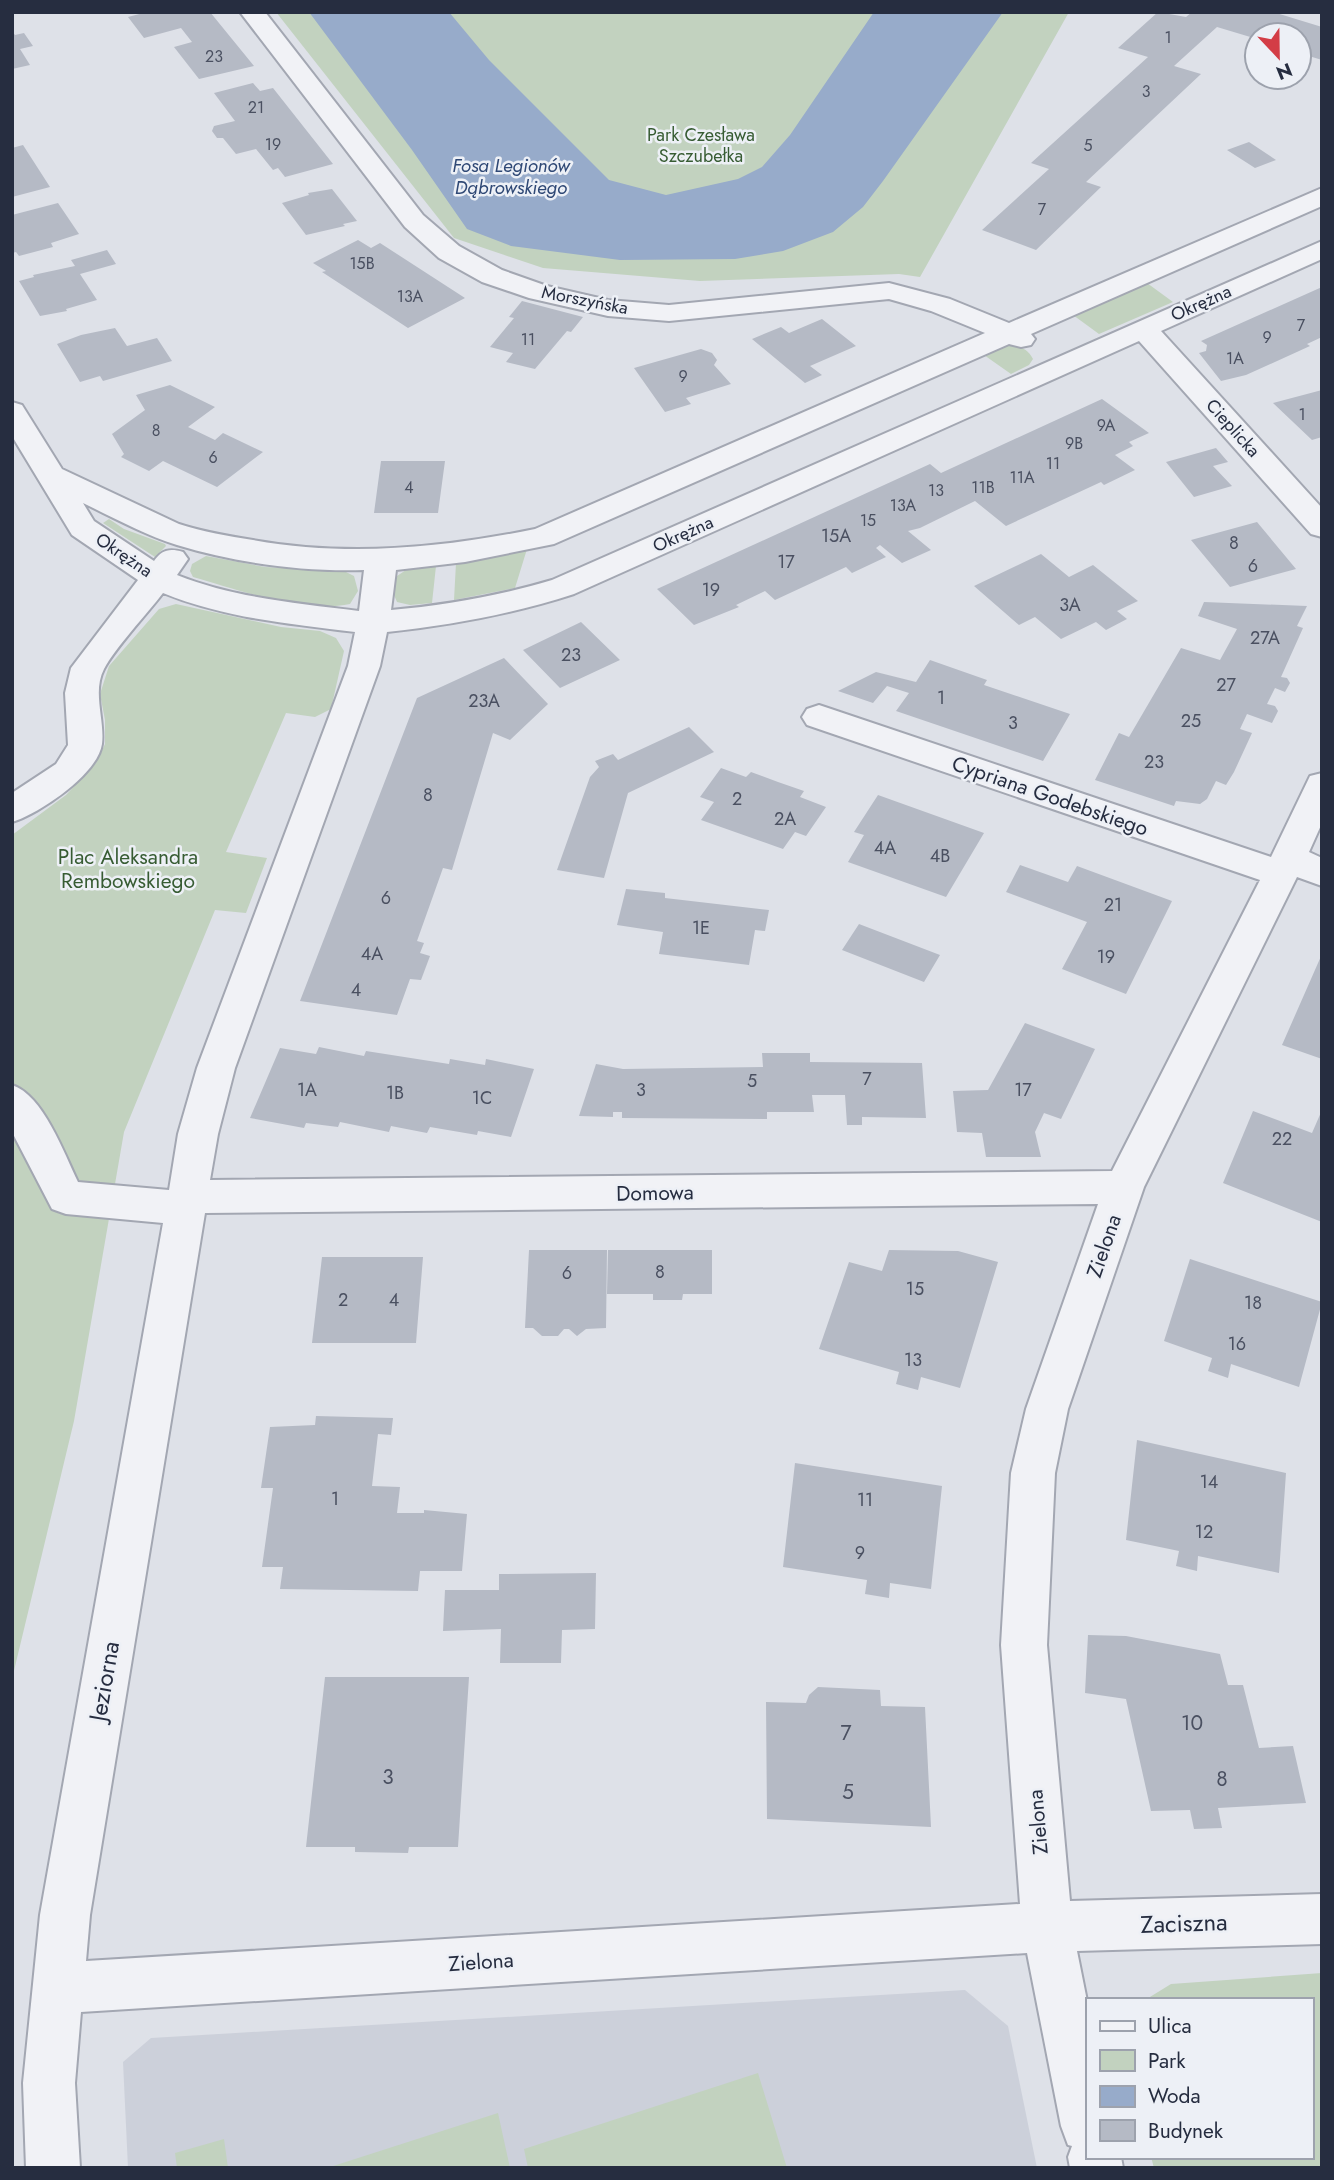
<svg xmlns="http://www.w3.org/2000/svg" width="1334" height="2180" viewBox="0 0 1334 2180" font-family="Jost,sans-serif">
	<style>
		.built { fill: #ccd0da }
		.green { fill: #c2d2bf }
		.water { fill: #97abca }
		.building { fill: #b5bac5 }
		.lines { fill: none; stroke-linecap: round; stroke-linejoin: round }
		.minor-casing { stroke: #a3a7b2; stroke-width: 4 }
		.minor { fill: #f1f2f6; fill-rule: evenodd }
		.labels { text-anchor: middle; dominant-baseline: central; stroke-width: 5; stroke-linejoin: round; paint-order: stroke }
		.far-number-label { font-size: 16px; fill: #4a5061 }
		.far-park-label { font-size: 18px; fill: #375c33; stroke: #edf0f6 }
		.far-street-label { font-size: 18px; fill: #262d40; stroke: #edf0f6 }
		.number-label { font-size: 18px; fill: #4a5061 }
		.far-water-label { font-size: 19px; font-style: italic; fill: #2f4875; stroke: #edf0f6 }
		.street-label { font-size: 21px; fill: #262d40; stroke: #edf0f6 }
		.park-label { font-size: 21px; fill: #375c33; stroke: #edf0f6 }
		.near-number-label { font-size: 21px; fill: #4a5061 }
		.near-street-label { font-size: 24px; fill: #262d40; stroke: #edf0f6 }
	</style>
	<rect width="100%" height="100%" fill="#dee1e8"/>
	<!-- built -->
	<path class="built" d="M 965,1990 L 1008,2026 L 1037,2168 L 128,2168 L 123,2062 L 151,2038 Z"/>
	<!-- green -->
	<path class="green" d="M 276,12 L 1069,12 L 920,277 L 899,274 L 700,281 L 543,268 L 454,238 Z
		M 1147,283 L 1173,302 L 1099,334 L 1073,315 Z
		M 1005,345 C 1017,345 1027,347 1033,359 L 1029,365 L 1011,374 L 984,355 Z
		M 109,519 L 124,529 L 165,544 L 166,546 L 155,557 L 103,523 Z
		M 527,549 L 515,588 L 454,600 L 456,563 Z
		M 206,556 L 265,567 L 344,571 L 354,576 L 358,591 L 350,604 C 304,614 239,590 193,577 L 190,571 L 192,564 Z
		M 436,566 L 432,603 L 410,605 L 397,602 L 391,588 L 394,578 L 409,568 Z
		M 176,604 L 281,627 L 320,631 L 336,638 L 344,651 L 331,709 L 315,717 L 286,713 L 226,852 L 267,858 L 246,913 L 215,910 L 124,1132 L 74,1421 L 12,1679 L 12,835 L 66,795 L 96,763 L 105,744 L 105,720 L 100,694 L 109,666 L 159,609 Z
		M 1322,1973 L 1322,2168 L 1154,2168 L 1151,2157 L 1311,2157 L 1311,2000 L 1145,2000 L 1171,1984 Z
		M 758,2073 L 787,2168 L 528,2168 L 524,2149 Z
		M 498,2113 L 510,2168 L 327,2168 Z
		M 224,2139 L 228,2168 L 177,2168 L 175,2153 Z"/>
	<!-- water -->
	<path class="water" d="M 309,12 L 449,12 L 489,60 L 609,180 L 666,195 L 738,179 L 762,167 L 790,135 L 874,12 L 1003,12 L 883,181 L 863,207 L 833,232 L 783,251 L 735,259 L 620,260 L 511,246 L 467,229 L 412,150 Z"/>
	<!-- building -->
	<path class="building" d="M 147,12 L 210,12 L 254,66 L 199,79 L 174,47 L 192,42 L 181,28 L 144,38 L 128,17 Z
		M 1158,12 L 1186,17 L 1192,12 L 1273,12 L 1322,27 L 1322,60 L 1299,53 L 1299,35 L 1257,35 L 1257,39 L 1217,27 L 1174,66 L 1201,74 L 1086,182 L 1101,187 L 1036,250 L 982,230 L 1049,169 L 1031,163 L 1148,57 L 1118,48 Z
		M 12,31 L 15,35 L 24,33 L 33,46 L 20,49 L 30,65 L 12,69 Z
		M 253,83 L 260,91 L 273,88 L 333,164 L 285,177 L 278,168 L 273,170 L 256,149 L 236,154 L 223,138 L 217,138 L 212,131 L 214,126 L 235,121 L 214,93 Z
		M 1249,142 L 1276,160 L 1255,168 L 1227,150 Z
		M 23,145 L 50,187 L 12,197 L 12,148 Z
		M 332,189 L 357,221 L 343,224 L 345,226 L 306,235 L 282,203 L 309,195 L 308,193 Z
		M 58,203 L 79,234 L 51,243 L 53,247 L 19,256 L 16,252 L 12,253 L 12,215 Z
		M 358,240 L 371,248 L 380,243 L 465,298 L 408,328 L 322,272 L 326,271 L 313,263 Z
		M 107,250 L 116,264 L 80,274 L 97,300 L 66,309 L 67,311 L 40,316 L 19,281 L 34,277 L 33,275 L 75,266 L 71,260 Z
		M 1322,287 L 1322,337 L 1307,344 L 1310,346 L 1246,375 L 1221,381 L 1199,353 L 1206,351 L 1207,345 L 1201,341 Z
		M 522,301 L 583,317 L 571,332 L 567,331 L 535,369 L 506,362 L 513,353 L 490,347 L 514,318 L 509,317 Z
		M 822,319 L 856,346 L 810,366 L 822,375 L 805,383 L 752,339 L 781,327 L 789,333 Z
		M 115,328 L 127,346 L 157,338 L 172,361 L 103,381 L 100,376 L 80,382 L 57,344 L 81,335 Z
		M 701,349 L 712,353 L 717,360 L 714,365 L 731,384 L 686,398 L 691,404 L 665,412 L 634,368 Z
		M 170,385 L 215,407 L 188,427 L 215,440 L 223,433 L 263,452 L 217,487 L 163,461 L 149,471 L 121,457 L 124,454 L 112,434 L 145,410 L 136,395 Z
		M 1322,390 L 1322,437 L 1312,440 L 1273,403 Z
		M 1102,399 L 1149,433 L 1129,442 L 1133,446 L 1115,455 L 1135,470 L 1104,485 L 1101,482 L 1006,526 L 975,501 L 920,528 L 908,531 L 931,550 L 902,563 L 880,545 L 876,548 L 886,557 L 852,573 L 846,567 L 775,600 L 765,591 L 736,605 L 739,607 L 694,625 L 657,589 L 930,464 L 941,473 Z
		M 1216,448 L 1228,462 L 1213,466 L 1232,486 L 1194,497 L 1166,462 Z
		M 381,461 L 445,461 L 438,513 L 374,513 Z
		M 1257,522 L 1296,569 L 1230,587 L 1191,540 Z
		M 1041,554 L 1069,577 L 1093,565 L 1138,601 L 1117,611 L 1127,619 L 1106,630 L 1096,622 L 1061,639 L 1035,617 L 1019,625 L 974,586 Z
		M 1204,602 L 1307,606 L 1297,626 L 1303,628 L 1281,677 L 1287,678 L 1290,683 L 1285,692 L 1275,688 L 1267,704 L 1275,706 L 1278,711 L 1272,723 L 1247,714 L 1240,729 L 1252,733 L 1234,772 L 1226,785 L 1216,781 L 1207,799 L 1200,804 L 1176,801 L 1174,806 L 1095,780 L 1119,733 L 1129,737 L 1181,648 L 1220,660 L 1237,629 L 1198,616 Z
		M 581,622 L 620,660 L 560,688 L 523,650 Z
		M 504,658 L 548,704 L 510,740 L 493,733 L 452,870 L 443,868 L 417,941 L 424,943 L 420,953 L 430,956 L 421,980 L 410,979 L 397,1015 L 300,1001 L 417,698 Z
		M 930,660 L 987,680 L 984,685 L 1070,714 L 1043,761 L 896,711 L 909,693 L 887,686 L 873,703 L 838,691 L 876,672 L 916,682 Z
		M 689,727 L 714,752 L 628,793 L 604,878 L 557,870 L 590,777 L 599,767 L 595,761 L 613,754 L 618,760 Z
		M 721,768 L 746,777 L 751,772 L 778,782 L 804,791 L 800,797 L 826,807 L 806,836 L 795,832 L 783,849 L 701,820 L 714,802 L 700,797 Z
		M 878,795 L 984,833 L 946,897 L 848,862 L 864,835 L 854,832 Z
		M 1020,865 L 1068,882 L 1077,866 L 1172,901 L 1126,994 L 1062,969 L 1087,922 L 1006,892 Z
		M 626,889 L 665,893 L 665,898 L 769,910 L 765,931 L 755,930 L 749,965 L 659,954 L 663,932 L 617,925 Z
		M 859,924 L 940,955 L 924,982 L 842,950 Z
		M 1322,954 L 1322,1059 L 1282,1045 Z
		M 1025,1023 L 1095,1049 L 1061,1119 L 1044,1113 L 1035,1132 L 1041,1157 L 986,1157 L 982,1133 L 957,1132 L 953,1091 L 988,1090 Z
		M 319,1047 L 364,1056 L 366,1051 L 449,1064 L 450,1059 L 485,1065 L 486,1059 L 534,1069 L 511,1137 L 478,1131 L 477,1135 L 430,1127 L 427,1133 L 391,1126 L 389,1132 L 340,1122 L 338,1127 L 306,1123 L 304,1128 L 250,1118 L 280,1048 L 316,1054 Z
		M 762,1053 L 810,1053 L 810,1062 L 922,1063 L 926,1118 L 862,1117 L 862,1125 L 847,1125 L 845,1095 L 812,1095 L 814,1112 L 767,1112 L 767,1119 L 622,1118 L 622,1112 L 613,1112 L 613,1117 L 579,1116 L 596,1064 L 623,1069 L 763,1067 Z
		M 1322,1110 L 1322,1222 L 1223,1183 L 1253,1111 L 1312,1133 Z
		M 529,1250 L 607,1250 L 606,1328 L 586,1329 L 577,1336 L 569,1329 L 564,1329 L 558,1336 L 542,1336 L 533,1328 L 525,1328 Z
		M 608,1250 L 712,1250 L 712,1294 L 683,1294 L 682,1300 L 653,1300 L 653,1294 L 607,1294 Z
		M 889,1250 L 958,1251 L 998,1262 L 960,1388 L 921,1377 L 918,1390 L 896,1384 L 899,1372 L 819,1349 L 849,1262 L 882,1271 Z
		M 322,1257 L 423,1257 L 416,1343 L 312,1343 Z
		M 1190,1259 L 1322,1302 L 1299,1387 L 1231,1364 L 1228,1378 L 1208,1371 L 1212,1358 L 1164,1341 Z
		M 316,1416 L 393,1418 L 391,1435 L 378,1434 L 372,1486 L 400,1487 L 397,1513 L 424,1513 L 424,1510 L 467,1514 L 462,1571 L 420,1571 L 418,1591 L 280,1589 L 283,1567 L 262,1567 L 273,1488 L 261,1488 L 270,1427 L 315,1425 Z
		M 1137,1440 L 1286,1473 L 1279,1573 L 1198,1556 L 1197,1571 L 1176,1566 L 1179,1551 L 1126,1540 Z
		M 795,1463 L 942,1486 L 931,1589 L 890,1583 L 889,1598 L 865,1594 L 867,1580 L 783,1567 Z
		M 596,1573 L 595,1629 L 562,1630 L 561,1663 L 500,1663 L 501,1629 L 443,1631 L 445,1590 L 499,1590 L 499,1574 Z
		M 1088,1635 L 1126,1636 L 1220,1654 L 1228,1685 L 1243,1685 L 1259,1748 L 1293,1746 L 1306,1803 L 1218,1808 L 1222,1828 L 1194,1829 L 1190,1810 L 1151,1811 L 1126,1699 L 1085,1693 Z
		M 325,1677 L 469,1677 L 458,1847 L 409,1847 L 408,1853 L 355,1852 L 355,1847 L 306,1847 Z
		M 818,1687 L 880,1690 L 881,1706 L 925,1707 L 931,1827 L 767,1819 L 766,1702 L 806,1703 L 809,1695 Z"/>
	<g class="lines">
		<!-- minor casing -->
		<g class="minor-casing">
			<path id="minor" d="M 240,12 L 265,12 L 423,215 L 459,246 L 502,270 L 547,286 L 608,300 L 669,305 L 889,283 L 950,299 L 1009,323 L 1322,188 L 1322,206 L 1031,334 L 1035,339 L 1031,345 L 1021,347 L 1009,344 L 554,544 L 465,562 L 396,570 L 391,610 C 446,605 498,596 552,580 L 1322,241 L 1322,259 L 1161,331 L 1322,508 L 1322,537 L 1311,534 L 1139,341 L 574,594 C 512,614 452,625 387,632 L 380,666 L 235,1068 L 218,1134 L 210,1180 L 1112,1171 L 1260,880 L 807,725 L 802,717 L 807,709 L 819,705 L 831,709 L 1271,857 L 1310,776 L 1322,773 L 1322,823 L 1309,852 L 1322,858 L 1322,886 L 1297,877 L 1144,1187 L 1068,1409 L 1055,1473 L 1047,1645 L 1070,1901 L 1322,1894 L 1322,1944 L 1077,1951 L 1087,2001 L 1087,2157 L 1121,2157 L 1123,2168 L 1070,2168 L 1068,2157 L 1072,2146 L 1068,2145 L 1061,2126 L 1027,1953 L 81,2012 L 75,2083 L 80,2168 L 26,2168 L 23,2083 L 40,1915 L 163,1223 L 66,1214 L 52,1209 L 12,1132 L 12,1085 C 43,1095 64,1153 78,1182 L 169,1190 L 178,1134 L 197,1068 L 348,666 L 355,632 C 290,624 224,618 163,593 C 147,614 115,648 104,669 C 92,692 105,720 102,744 C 98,774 39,814 12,822 L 12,793 L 56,764 L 68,745 L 65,693 L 71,668 L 138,580 L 72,535 L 12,436 L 12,402 L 22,405 L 62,469 L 179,524 C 203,532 228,536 253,540 C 348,557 441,548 535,529 L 985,333 L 931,311 L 889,299 L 669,321 L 608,316 L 529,298 L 482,282 L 439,258 L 405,227 ZM 83,503 C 114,518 145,535 177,545 C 236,563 303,572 364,570 L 359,611 C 296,603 235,598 177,575 L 188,559 L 183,552 C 169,548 162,550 154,561 L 94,521 ZM 1098,1204 L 1026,1409 L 1011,1473 L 1001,1645 L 1020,1904 L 86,1961 L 90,1915 L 205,1213 Z"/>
		</g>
		<!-- minor -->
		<use href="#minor" class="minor"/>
	</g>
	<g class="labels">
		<!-- far-number labels -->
		<g class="far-number-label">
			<text x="1168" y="37">1</text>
			<text x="214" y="56">23</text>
			<text x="1146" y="91">3</text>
			<text x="256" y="107">21</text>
			<text x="273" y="144">19</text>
			<text x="1088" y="145">5</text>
			<text x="1042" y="209">7</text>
			<text x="362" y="263">15B</text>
			<text x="410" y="296">13A</text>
			<text x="1301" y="325">7</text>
			<text x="1267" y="337">9</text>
			<text x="528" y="339">11</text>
			<text x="1235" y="358">1A</text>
			<text x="683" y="376">9</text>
			<text x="1302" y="414">1</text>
			<text x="1106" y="425">9A</text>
			<text x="156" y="430">8</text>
			<text x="1074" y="443">9B</text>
			<text x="213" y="457">6</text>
			<text x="1053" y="463">11</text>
			<text x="1022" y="477">11A</text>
			<text x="409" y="487">4</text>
			<text x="983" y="487">11B</text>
			<text x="936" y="490">13</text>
			<text x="903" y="505">13A</text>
			<text x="868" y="520">15</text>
		</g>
		<!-- far-park labels -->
		<g class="far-park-label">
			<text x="701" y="135">Park Czesława<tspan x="701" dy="21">Szczubełka</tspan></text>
		</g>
		<!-- far-street labels -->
		<g class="far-street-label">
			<text transform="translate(585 300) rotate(11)">Morszyńska</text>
			<text transform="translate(1201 303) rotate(-24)">Okrężna</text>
			<text transform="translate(1233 428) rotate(48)">Cieplicka</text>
			<text transform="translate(683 534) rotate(-24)">Okrężna</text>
			<text transform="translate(124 555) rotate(34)">Okrężna</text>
		</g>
		<!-- number labels -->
		<g class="number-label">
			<text x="836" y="536">15A</text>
			<text x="1234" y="543">8</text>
			<text x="786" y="562">17</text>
			<text x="1253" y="566">6</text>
			<text x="711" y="590">19</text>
			<text x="1070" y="605">3A</text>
			<text x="1265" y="638">27A</text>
			<text x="571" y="655">23</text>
			<text x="1226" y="685">27</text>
			<text x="941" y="698">1</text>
			<text x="484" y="701">23A</text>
			<text x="1191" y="721">25</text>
			<text x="1013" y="723">3</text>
			<text x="1154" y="762">23</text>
			<text x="428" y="795">8</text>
			<text x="737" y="799">2</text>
			<text x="785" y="819">2A</text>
			<text x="885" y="848">4A</text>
			<text x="940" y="856">4B</text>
			<text x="386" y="898">6</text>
			<text x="1113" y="905">21</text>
			<text x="701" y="928">1E</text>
			<text x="372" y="954">4A</text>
			<text x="1106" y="957">19</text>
			<text x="356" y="990">4</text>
			<text x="867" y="1079">7</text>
			<text x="752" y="1081">5</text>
			<text x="307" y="1090">1A</text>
			<text x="641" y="1090">3</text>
			<text x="1023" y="1090">17</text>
			<text x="395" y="1093">1B</text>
			<text x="482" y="1098">1C</text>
			<text x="1282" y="1139">22</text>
			<text x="660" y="1272">8</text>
			<text x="567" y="1273">6</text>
			<text x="915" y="1289">15</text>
			<text x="343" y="1300">2</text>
			<text x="394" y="1300">4</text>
			<text x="1253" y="1303">18</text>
			<text x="1237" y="1344">16</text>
			<text x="913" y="1360">13</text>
			<text x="1209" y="1482">14</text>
			<text x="335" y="1499">1</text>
			<text x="865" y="1500">11</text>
			<text x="1204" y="1532">12</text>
			<text x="860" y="1553">9</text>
		</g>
		<!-- far-water labels -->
		<g class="far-water-label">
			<text x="511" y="165">Fosa Legionów<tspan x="511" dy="22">Dąbrowskiego</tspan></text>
		</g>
		<!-- street labels -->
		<g class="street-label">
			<text transform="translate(1050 796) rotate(19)">Cypriana Godebskiego</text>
			<text transform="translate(655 1193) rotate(-1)">Domowa</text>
			<text transform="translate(1104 1246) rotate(-71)">Zielona</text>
			<text transform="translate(1038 1822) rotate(-95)">Zielona</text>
			<text transform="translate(481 1962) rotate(-4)">Zielona</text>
		</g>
		<!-- park labels -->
		<g class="park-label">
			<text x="128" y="857">Plac Aleksandra<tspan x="128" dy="24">Rembowskiego</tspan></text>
		</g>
		<!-- near-number labels -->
		<g class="near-number-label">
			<text x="1192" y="1723">10</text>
			<text x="846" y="1733">7</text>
			<text x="388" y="1777">3</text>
			<text x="1222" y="1779">8</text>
			<text x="848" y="1792">5</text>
		</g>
		<!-- near-street labels -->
		<g class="near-street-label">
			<text transform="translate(104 1681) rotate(-80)">Jeziorna</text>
			<text transform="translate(1184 1923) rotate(-2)">Zaciszna</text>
		</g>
	</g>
	<!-- border -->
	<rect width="1334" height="2180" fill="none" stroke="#262d40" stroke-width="28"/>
	<!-- legend -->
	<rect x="1086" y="1998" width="228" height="161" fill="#edf0f6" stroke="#9da2ad" stroke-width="2"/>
	<rect x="1100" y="2021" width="35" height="10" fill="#f1f2f6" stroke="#9da2ad" stroke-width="2"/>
	<text x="1148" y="2033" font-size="21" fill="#262d40">Ulica</text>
	<rect x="1100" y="2050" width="35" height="21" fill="#c2d2bf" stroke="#9da2ad" stroke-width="2"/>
	<text x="1148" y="2068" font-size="21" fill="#262d40">Park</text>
	<rect x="1100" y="2086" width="35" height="21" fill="#97abca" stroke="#9da2ad" stroke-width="2"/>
	<text x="1148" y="2103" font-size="21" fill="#262d40">Woda</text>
	<rect x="1100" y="2120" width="35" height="21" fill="#b5bac5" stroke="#9da2ad" stroke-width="2"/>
	<text x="1148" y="2138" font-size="21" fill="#262d40">Budynek</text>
	<!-- north arrow -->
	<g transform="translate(1278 56) rotate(158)"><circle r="33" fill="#edf0f6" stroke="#9da2ad" stroke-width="2"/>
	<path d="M0-5L12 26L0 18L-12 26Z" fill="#d33d46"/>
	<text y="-10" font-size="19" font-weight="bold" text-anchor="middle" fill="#262d40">N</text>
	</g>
</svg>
